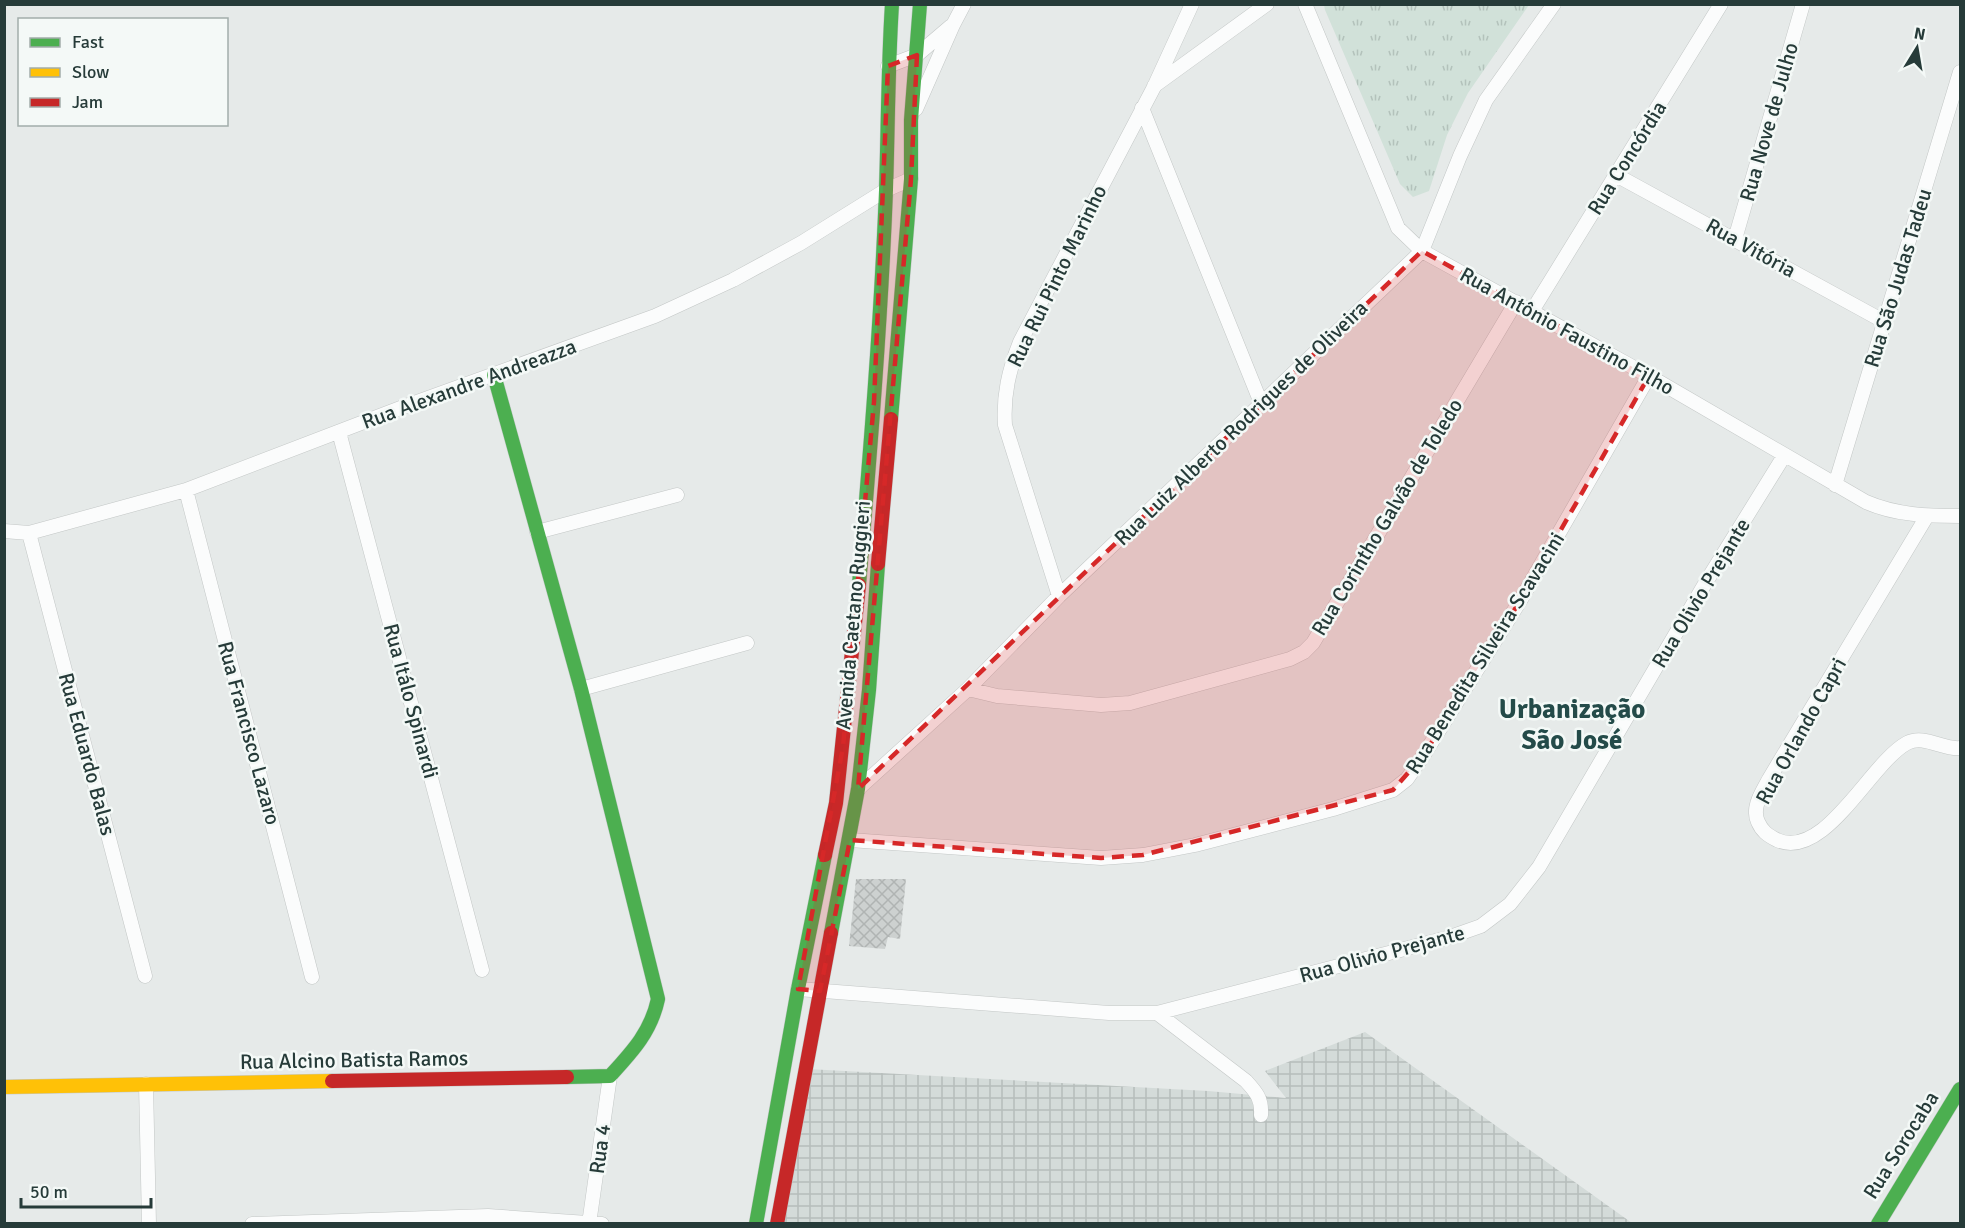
<svg xmlns="http://www.w3.org/2000/svg" width="1965" height="1228" viewBox="0 0 1965 1228" font-family="Signika,sans-serif">
	<style>
		.industrial { fill: url(#industrial-grid) }
		.park { fill: url(#park-tufts) }
		.building { fill: url(#building-cross-hatch) }
		.lines { fill: none; stroke-linecap: round; stroke-linejoin: round }
		.street-casing { stroke: #c3c7c6; stroke-width: 15 }
		.fast-casing { stroke: #c3c8c7; stroke-width: 15 }
		.slow-casing { stroke: #c3c8c7; stroke-width: 15 }
		.jam-casing { stroke: #c3c8c7; stroke-width: 15 }
		.street { stroke: #fbfcfc; stroke-width: 14 }
		.fast { stroke: #4caf50; stroke-width: 14 }
		.slow { stroke: #ffc107; stroke-width: 14 }
		.jam { stroke: #c62828; stroke-width: 14 }
		.marked { fill: #d62828; fill-opacity: 0.2; stroke: #d62828; stroke-width: 4.5; stroke-dasharray: 12 8; stroke-linejoin: round }
		.labels { text-anchor: middle; dominant-baseline: central; stroke-width: 5; stroke-linejoin: round; paint-order: stroke }
		.street-label { font-size: 21px; fill: #263b39; stroke: #f4f9f7 }
		.district-label { font-size: 27px; font-weight: bold; fill: #244b49; stroke: #f4f9f7 }
	</style>
	<defs>
		<pattern id="industrial-grid" width="8" height="8" patternUnits="userSpaceOnUse" patternTransform="scale(1.5)"><rect width="8" height="8" fill="#d4dbd9"/><path d="M0 4h8M4 0v8" fill="none" stroke="#b6bdbb"/></pattern>
		<pattern id="park-tufts" width="24" height="20" patternUnits="userSpaceOnUse" patternTransform="scale(1.5)"><rect width="24" height="20" fill="#d1e1d9"/><path d="M3 7l-1-3M5 7V3M7 7l1-3M15 17l-1-3M17 17v-4M19 17l1-3" fill="none" stroke="#b3c2bb"/></pattern>
		<pattern id="building-cross-hatch" width="8" height="8" patternUnits="userSpaceOnUse" patternTransform="scale(1.5)"><rect width="8" height="8" fill="#cdd1d0"/><path d="M0 0l8 8M0 8l8-8" fill="none" stroke="#b0b4b3"/></pattern>
	</defs>
	<rect width="100%" height="100%" fill="#e6eae9"/>
	<!-- industrial -->
	<path class="industrial" d="M 1365,1032 L 1632,1223 L 783,1224 L 808,1069 L 1208,1091 L 1286,1098 L 1265,1071 Z"/>
	<!-- park -->
	<path class="park" d="M 1324,5 L 1529,5 L 1468,93 L 1447,135 L 1429,191 L 1413,197 L 1400,184 L 1325,10 Z"/>
	<!-- building -->
	<path class="building" d="M 856,879 L 906,879 L 900,939 L 888,937 L 885,949 L 849,946 Z"/>
	<g class="lines">
		<!-- street casing -->
		<g class="street-casing">
			<path id="street" d="M 1305,4 L 1398,228 L 1422,251 L 1649,376 L 1866,502 C 1896,515 1927,516 1960,516
				M 888,66 L 917,55 L 951,26
				M 1154,86 L 1267,4
				M 1142,108 L 1261,403
				M 916,109 L 953,25 L 964,4
				M 1616,175 L 1885,322
				M 1735,239 L 1803,4
				M 1532,311 L 1721,4
				M 339,432 L 482,970
				M 1835,485 L 1960,72
				M 186,490 L 312,977
				M 1927,516 L 1769,779 C 1763,791 1751,807 1758,822 C 1762,831 1767,835 1777,840 C 1825,861 1870,763 1907,743 C 1924,734 1943,750 1960,748
				M 4,531 L 29,533 L 186,490 L 403,407 L 655,316 L 733,280 L 801,243 L 886,190 L 911,179
				M 537,532 L 677,495
				M 29,533 L 145,976
				M 1059,596 L 1005,425 C 1003,395 1009,370 1020,342 L 1154,87 L 1192,4
				M 581,689 L 747,643
				M 968,689 L 997,696 L 1101,705 L 1130,703 L 1290,659 L 1304,652 L 1313,643 L 1516,302
				M 858,789 L 968,689 L 1059,596 L 1422,251 L 1460,156 L 1486,100 L 1554,4
				M 850,840 L 1101,858 L 1143,855 L 1195,845 L 1333,809 L 1393,790 L 1407,779 L 1423,756 L 1520,601 L 1649,376
				M 798,989 L 1109,1013 L 1157,1013 L 1447,938 L 1481,926 L 1510,904 L 1539,867 L 1706,582 L 1784,456
				M 1157,1013 L 1246,1081 C 1257,1093 1262,1099 1261,1115
				M 146,1084 L 149,1224
				M 252,1224 L 488,1216 L 602,1224
				M 589,1224 L 610,1076"/>
		</g>
		<!-- fast casing -->
		<g class="fast-casing">
			<path id="fast" d="M 494,375 L 581,689 L 658,999 C 651,1032 632,1052 610,1076 L 567,1077
				M 891,419 L 911,179 L 911,120 L 920,4
				M 859,585 C 870,454 881,322 886,190 C 888,128 888,66 892,4
				M 831,933 L 858,789 L 869,690 L 878,564
				M 756,1224 L 798,989 L 825,855
				M 1878,1224 L 1960,1089"/>
		</g>
		<!-- slow casing -->
		<g class="slow-casing">
			<path id="slow" d="M 4,1087 L 332,1081"/>
		</g>
		<!-- jam casing -->
		<g class="jam-casing">
			<path id="jam" d="M 878,564 L 891,419
				M 825,855 L 836,803 L 859,585
				M 332,1081 L 567,1077
				M 777,1224 L 831,933"/>
		</g>
		<!-- street -->
		<use href="#street" class="street"/>
		<!-- fast -->
		<use href="#fast" class="fast"/>
		<!-- slow -->
		<use href="#slow" class="slow"/>
		<!-- jam -->
		<use href="#jam" class="jam"/>
	</g>
	<!-- marked area -->
	<path class="marked" d="M 917,55 L 911,179 L 858,789 L 1422,251 L 1649,376 L 1520,601 L 1423,756 L 1393,790 L 1143,855 L 1101,858 L 850,840 L 820,991 L 798,989 L 843,747 L 874,402 L 888,66 Z"/>
	<g class="labels">
		<!-- street labels -->
		<g class="street-label">
			<text transform="translate(1769 122) rotate(-74)">Rua Nove de Julho</text>
			<text transform="translate(1627 158) rotate(-58)">Rua Concórdia</text>
			<text transform="translate(1751 248) rotate(29)">Rua Vitória</text>
			<text transform="translate(1057 276) rotate(-64)">Rua Rui Pinto Marinho</text>
			<text transform="translate(1898 278) rotate(-73)">Rua São Judas Tadeu</text>
			<text transform="translate(1567 331) rotate(29)">Rua Antônio Faustino Filho</text>
			<text transform="translate(469 384) rotate(-20)">Rua Alexandre Andreazza</text>
			<text transform="translate(1241 423) rotate(-44)">Rua Luiz Alberto Rodrigues de Oliveira</text>
			<text transform="translate(1387 517) rotate(-59)">Rua Corintho Galvão de Toledo</text>
			<text transform="translate(1701 593) rotate(-59)">Rua Olivio Prejante</text>
			<text transform="translate(853 615) rotate(-85)">Avenida Caetano Ruggieri</text>
			<text transform="translate(1485 653) rotate(-58)">Rua Benedita Silveira Scavacini</text>
			<text transform="translate(411 701) rotate(75)">Rua Itálo Spinardi</text>
			<text transform="translate(1801 731) rotate(-61)">Rua Orlando Capri</text>
			<text transform="translate(249 733) rotate(75)">Rua Francisco Lazaro</text>
			<text transform="translate(87 754) rotate(75)">Rua Eduardo Balas</text>
			<text transform="translate(1382 954) rotate(-15)">Rua Olivio Prejante</text>
			<text transform="translate(354 1060) rotate(-1)">Rua Alcino Batista Ramos</text>
			<text transform="translate(1901 1145) rotate(-58)">Rua Sorocaba</text>
			<text transform="translate(600 1149) rotate(-82)">Rua 4</text>
		</g>
		<!-- district labels -->
		<g class="district-label">
			<text x="1572" y="709">Urbanização<tspan x="1572" dy="31">São José</tspan></text>
		</g>
	</g>
	<!-- border -->
	<rect width="1965" height="1228" fill="none" stroke="#263b39" stroke-width="12"/>
	<!-- legend -->
	<rect x="18" y="18" width="210" height="108" fill="#f4f9f7" stroke="#a2adab" stroke-width="1.5"/>
	<rect x="30" y="38" width="30" height="9" fill="#4caf50" stroke="#a2adab" stroke-width="1.5"/>
	<text x="72" y="48" font-size="18" fill="#263b39">Fast</text>
	<rect x="30" y="68" width="30" height="9" fill="#ffc107" stroke="#a2adab" stroke-width="1.5"/>
	<text x="72" y="78" font-size="18" fill="#263b39">Slow</text>
	<rect x="30" y="98" width="30" height="9" fill="#c62828" stroke="#a2adab" stroke-width="1.5"/>
	<text x="72" y="108" font-size="18" fill="#263b39">Jam</text>
	<!-- north arrow -->
	<g transform="translate(1917 48) rotate(11)" stroke="#f4f9f7" stroke-width="4.5" paint-order="stroke">
	<path d="M0-4.5L10 22L0 15L-10 22Z" fill="#263b39"/>
	<text y="-9" font-size="16" font-weight="bold" text-anchor="middle" fill="#263b39">N</text>
	</g>
	<!-- scale -->
	<path d="M21 1198v9h130v-9" fill="none" stroke="#263b39" stroke-width="3"/>
	<text x="30" y="1198" font-size="18" fill="#263b39" stroke="#f4f9f7" stroke-width="4.5" paint-order="stroke">50 m</text>
</svg>
